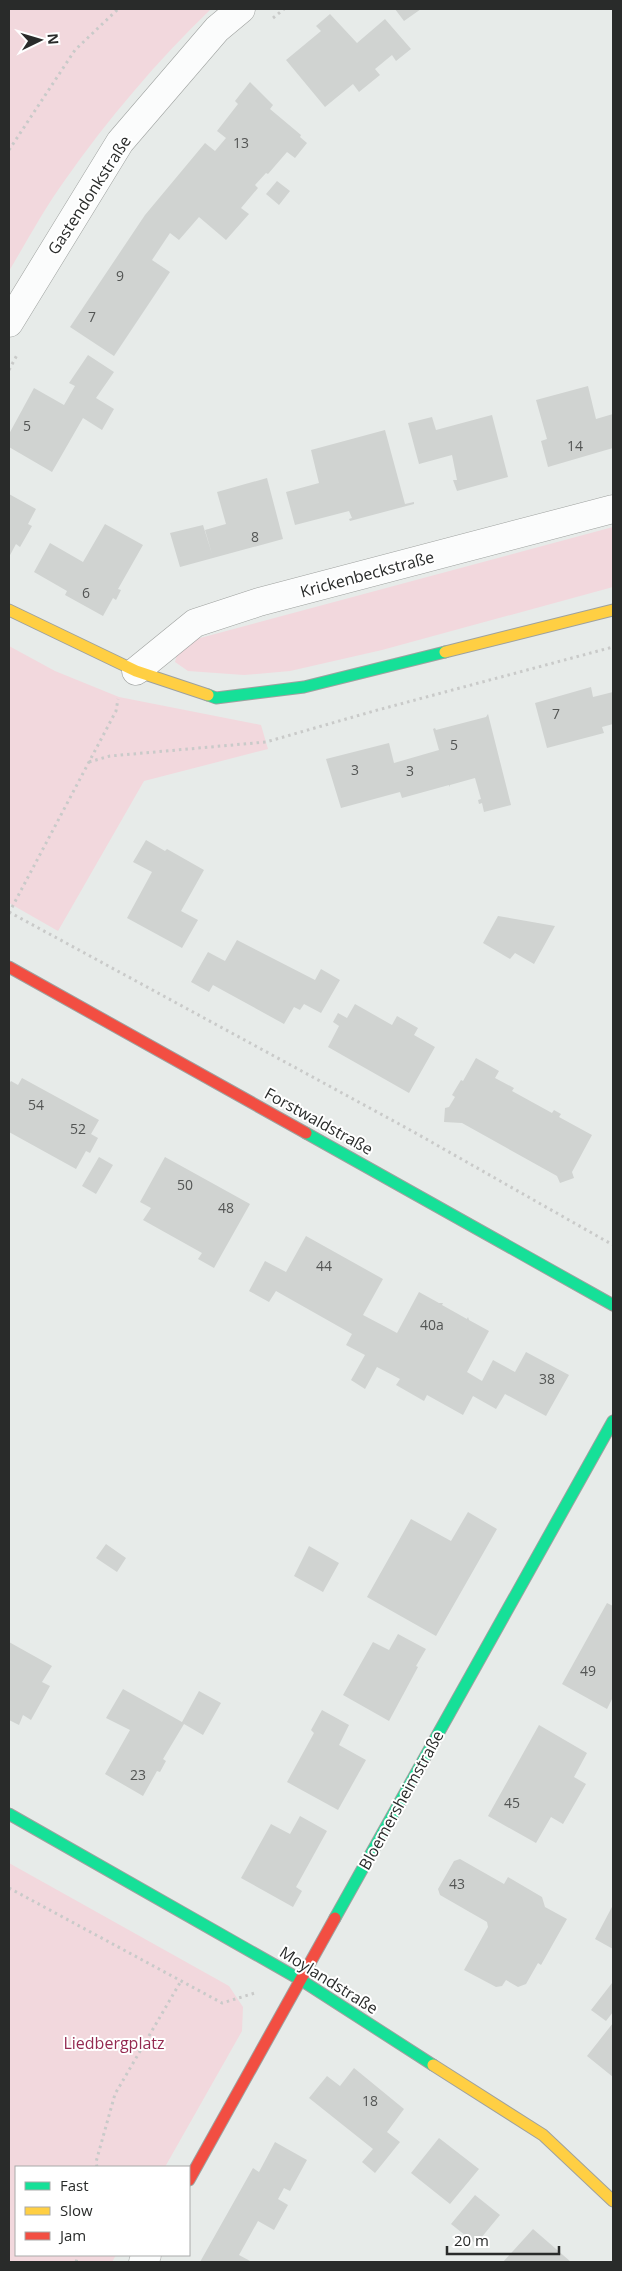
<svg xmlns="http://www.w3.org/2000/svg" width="622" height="2271" viewBox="0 0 622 2271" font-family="'Open Sans',sans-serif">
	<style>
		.green { fill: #f2d8dd }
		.building { fill: #d0d3d1 }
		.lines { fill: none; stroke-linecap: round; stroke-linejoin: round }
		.street-casing { stroke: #9ea19f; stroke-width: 29 }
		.fast-casing { stroke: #9ea19f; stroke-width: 13 }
		.slow-casing { stroke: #9ea19f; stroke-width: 13 }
		.jam-casing { stroke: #9ea19f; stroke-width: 13 }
		.path { stroke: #c9cac9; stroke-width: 3; stroke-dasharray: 2.5 4; stroke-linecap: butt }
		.street { stroke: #fbfcfc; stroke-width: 28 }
		.fast { stroke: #16e098; stroke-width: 11 }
		.slow { stroke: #ffcf43; stroke-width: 11 }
		.jam { stroke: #f24e42; stroke-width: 11 }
		.labels { text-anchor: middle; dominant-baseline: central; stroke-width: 4; stroke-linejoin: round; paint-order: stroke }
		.number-label { font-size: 14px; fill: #535554 }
		.street-label { font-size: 16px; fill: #292b2a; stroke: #fff }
		.park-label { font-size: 16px; fill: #942a51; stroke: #fff }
	</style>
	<rect width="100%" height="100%" fill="#e7ebe9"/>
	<!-- green -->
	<path class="green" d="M 9,9 L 211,9 C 157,61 108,119 65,180 C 44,209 27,241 9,271 Z
		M 613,527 L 613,587 L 382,650 L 290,671 L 244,675 L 188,671 L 175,662 L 178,651 L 189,641 Z
		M 9,646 L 55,671 L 119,697 L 261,725 L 268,749 L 144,781 L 58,931 L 9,903 Z
		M 9,1863 L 229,1986 L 243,2007 L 242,2031 L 165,2167 L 16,2167 L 16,2255 L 116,2255 L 112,2262 L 9,2262 Z"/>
	<!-- building -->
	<path class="building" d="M 395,9 L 421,9 L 404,21 Z
		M 330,14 L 357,43 L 385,19 L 411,49 L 396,61 L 392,55 L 375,69 L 380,75 L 359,92 L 353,84 L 325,107 L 286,60 L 321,31 L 316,26 Z
		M 250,82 L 273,105 L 270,109 L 301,135 L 300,137 L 307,143 L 295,158 L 287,152 L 268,174 L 266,173 L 255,185 L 258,188 L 241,208 L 249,214 L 226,240 L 199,217 L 179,240 L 170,233 L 152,260 L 170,272 L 114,356 L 70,327 L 145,215 L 205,143 L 215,151 L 226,138 L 217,131 L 238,104 L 235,101 Z
		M 277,181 L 290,191 L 279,205 L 266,194 Z
		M 88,355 L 114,372 L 96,398 L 114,409 L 102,430 L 83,418 L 52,472 L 9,447 L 9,434 L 34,388 L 64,405 L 75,386 L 69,383 Z
		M 588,386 L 596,419 L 613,414 L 613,448 L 548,467 L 541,441 L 547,439 L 536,400 Z
		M 492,415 L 508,477 L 457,491 L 453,480 L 457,480 L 452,455 L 419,464 L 408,423 L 432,417 L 436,430 Z
		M 385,430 L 405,504 L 414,502 L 414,504 L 350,521 L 349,519 L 352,518 L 349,511 L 295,525 L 286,492 L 319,483 L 311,450 Z
		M 267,478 L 283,539 L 180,567 L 170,533 L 203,525 L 212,554 L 205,530 L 226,524 L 217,492 Z
		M 9,494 L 36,509 L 28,524 L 32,526 L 20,547 L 16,544 L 9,557 Z
		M 105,524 L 143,545 L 118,589 L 121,590 L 116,600 L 113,598 L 103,616 L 65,595 L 67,591 L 34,572 L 50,543 L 83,562 Z
		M 591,687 L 593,697 L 613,692 L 613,724 L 602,727 L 604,733 L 547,748 L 535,703 Z
		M 488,714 L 511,805 L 484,812 L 482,803 L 479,804 L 478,800 L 481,799 L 475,778 L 450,785 L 449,787 L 449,785 L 402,798 L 400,792 L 341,808 L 326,759 L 389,743 L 394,763 L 439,750 L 433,729 L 435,728 L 436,730 L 486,717 Z
		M 146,840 L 165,851 L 167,849 L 204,870 L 181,911 L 198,920 L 182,948 L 127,918 L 152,872 L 133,862 Z
		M 498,916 L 555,926 L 534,964 L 515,953 L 510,959 L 483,943 Z
		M 237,940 L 315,980 L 321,969 L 340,980 L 321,1013 L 304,1004 L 300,1010 L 294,1007 L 284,1024 L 213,985 L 209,992 L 191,982 L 208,952 L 225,961 Z
		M 355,1004 L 392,1025 L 397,1016 L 418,1028 L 414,1035 L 435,1047 L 409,1093 L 328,1047 L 339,1026 L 333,1022 L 338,1013 L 347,1018 Z
		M 476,1058 L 499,1071 L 495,1078 L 514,1088 L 512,1091 L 552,1113 L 554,1110 L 561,1114 L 559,1117 L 592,1135 L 572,1172 L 574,1178 L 560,1183 L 557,1176 L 462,1123 L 444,1122 L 445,1108 L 449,1107 L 455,1097 L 452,1095 L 461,1080 L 463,1081 Z
		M 22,1078 L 99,1120 L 91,1134 L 98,1138 L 90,1153 L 86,1151 L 76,1169 L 9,1132 L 9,1084 L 11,1081 L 18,1085 Z
		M 99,1157 L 113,1165 L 96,1194 L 82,1186 Z
		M 165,1157 L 250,1204 L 214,1268 L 198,1259 L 202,1253 L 143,1220 L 151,1208 L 140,1202 Z
		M 306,1236 L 383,1279 L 363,1315 L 382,1325 L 397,1333 L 419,1292 L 439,1303 L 443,1303 L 442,1305 L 467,1319 L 468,1317 L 469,1320 L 489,1331 L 467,1372 L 482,1381 L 493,1360 L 515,1372 L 526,1352 L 569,1375 L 546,1416 L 505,1394 L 496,1409 L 473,1396 L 463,1415 L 427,1395 L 424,1401 L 396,1385 L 400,1379 L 377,1367 L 365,1389 L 351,1380 L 365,1355 L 346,1345 L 352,1334 L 276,1291 L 269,1302 L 249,1291 L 265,1261 L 286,1272 Z
		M 468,1512 L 497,1529 L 436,1636 L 367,1597 L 411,1519 L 451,1541 Z
		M 106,1544 L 126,1558 L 117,1572 L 96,1558 Z
		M 309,1546 L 339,1563 L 323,1592 L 294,1576 Z
		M 607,1603 L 613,1606 L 613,1697 L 607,1709 L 562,1684 Z
		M 398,1634 L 426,1649 L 416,1666 L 418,1667 L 389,1721 L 343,1695 L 373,1642 L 389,1650 Z
		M 9,1642 L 52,1666 L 42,1682 L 50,1686 L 31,1720 L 23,1715 L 19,1725 L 9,1720 Z
		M 123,1689 L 182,1722 L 199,1691 L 221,1703 L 203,1735 L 184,1724 L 163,1759 L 166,1761 L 160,1772 L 157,1771 L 143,1796 L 105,1774 L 130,1730 L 106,1718 Z
		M 322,1710 L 349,1725 L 339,1745 L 366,1760 L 338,1810 L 287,1782 L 314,1733 L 311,1730 Z
		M 539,1725 L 587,1753 L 574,1777 L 586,1784 L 563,1824 L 551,1817 L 536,1843 L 488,1816 Z
		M 300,1816 L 327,1831 L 296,1887 L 302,1891 L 293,1907 L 241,1878 L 271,1824 L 290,1834 Z
		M 460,1859 L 504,1884 L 508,1877 L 542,1897 L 545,1907 L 567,1919 L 541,1965 L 538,1963 L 526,1984 L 518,1987 L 506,1980 L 502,1986 L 496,1987 L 464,1970 L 488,1927 L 487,1922 L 440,1895 L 438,1889 L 454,1861 Z
		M 613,1905 L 613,1949 L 595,1939 Z
		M 612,1983 L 613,2012 L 606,2021 L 591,2010 Z
		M 613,2023 L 613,2077 L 587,2056 Z
		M 354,2068 L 404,2109 L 387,2132 L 400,2142 L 375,2173 L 362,2162 L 373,2149 L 309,2098 L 327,2076 L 340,2086 Z
		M 439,2138 L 479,2169 L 450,2204 L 411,2173 Z
		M 275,2142 L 307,2160 L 290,2191 L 284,2188 L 278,2199 L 288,2205 L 274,2230 L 258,2221 L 239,2255 L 252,2262 L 200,2262 L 253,2168 L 259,2172 Z
		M 475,2195 L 500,2215 L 476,2244 L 451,2224 Z
		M 533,2229 L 571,2262 L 503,2262 Z"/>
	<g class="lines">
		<!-- street casing -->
		<g class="street-casing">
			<path id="street" d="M 9,323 L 120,142 L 217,29 L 241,9
				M 136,671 L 195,623 L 259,602 L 613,509
				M 143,2262 L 147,2255"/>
		</g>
		<!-- fast casing -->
		<g class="fast-casing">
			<path id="fast" d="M 208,695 L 216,698 L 304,687 L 445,652
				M 306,1133 L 613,1305
				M 9,1814 L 301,1980 L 433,2065
				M 335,1918 L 613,1421"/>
		</g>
		<!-- slow casing -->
		<g class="slow-casing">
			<path id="slow" d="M 9,610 L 136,671 L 208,695
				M 445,652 L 613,610
				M 433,2065 L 543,2135 L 613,2201"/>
		</g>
		<!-- jam casing -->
		<g class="jam-casing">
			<path id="jam" d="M 9,967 L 306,1133
				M 189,2180 L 335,1918"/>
		</g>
		<!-- path -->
		<path class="path" d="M 273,18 L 284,9
			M 9,150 L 75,50 L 118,9
			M 9,370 L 17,355
			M 89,762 L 110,756 L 266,742 L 374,711 L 613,647
			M 9,912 L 412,1131 L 613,1245
			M 9,913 L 116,711 L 118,699
			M 9,1888 L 222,2003 L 255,1993
			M 97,2167 L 96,2162 L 115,2094 L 181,1981
			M 76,2262 L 78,2255"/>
		<!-- street -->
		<use href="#street" class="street"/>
		<!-- fast -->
		<use href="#fast" class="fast"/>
		<!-- slow -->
		<use href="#slow" class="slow"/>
		<!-- jam -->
		<use href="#jam" class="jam"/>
	</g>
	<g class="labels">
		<!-- number labels -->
		<g class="number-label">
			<text x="241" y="142">13</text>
			<text x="120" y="275">9</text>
			<text x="92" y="316">7</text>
			<text x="27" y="425">5</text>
			<text x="575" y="445">14</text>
			<text x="255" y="536">8</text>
			<text x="86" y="592">6</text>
			<text x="556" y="713">7</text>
			<text x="454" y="744">5</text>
			<text x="355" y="769">3</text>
			<text x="410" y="770">3</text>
			<text x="36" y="1104">54</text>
			<text x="78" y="1128">52</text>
			<text x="185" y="1184">50</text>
			<text x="226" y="1207">48</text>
			<text x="324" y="1265">44</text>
			<text x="432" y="1324">40a</text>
			<text x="547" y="1378">38</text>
			<text x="588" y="1670">49</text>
			<text x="138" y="1774">23</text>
			<text x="512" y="1802">45</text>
			<text x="457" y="1883">43</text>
			<text x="370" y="2100">18</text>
		</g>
		<!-- street labels -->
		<g class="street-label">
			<text transform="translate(89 195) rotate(-57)">Gastendonkstraße</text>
			<text transform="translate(367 574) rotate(-15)">Krickenbeckstraße</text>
			<text transform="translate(319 1121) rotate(29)">Forstwaldstraße</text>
			<text transform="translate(401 1800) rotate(-61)">Bloemersheimstraße</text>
			<text transform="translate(329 1980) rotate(32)">Moylandstraße</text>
		</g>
		<!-- park labels -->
		<g class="park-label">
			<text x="114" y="2043">Liedbergplatz</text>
		</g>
	</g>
	<!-- border -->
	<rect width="622" height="2271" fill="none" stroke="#292b2a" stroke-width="20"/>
	<!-- legend -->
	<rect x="15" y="2166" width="175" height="90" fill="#ffffff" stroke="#a9aaaa"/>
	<rect x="25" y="2182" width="25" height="8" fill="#16e098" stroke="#a9aaaa"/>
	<text x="60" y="2191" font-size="15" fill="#292b2a">Fast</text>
	<rect x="25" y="2207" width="25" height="8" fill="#ffcf43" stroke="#a9aaaa"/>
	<text x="60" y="2216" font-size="15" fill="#292b2a">Slow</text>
	<rect x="25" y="2232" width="25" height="8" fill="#f24e42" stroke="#a9aaaa"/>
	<text x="60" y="2241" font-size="15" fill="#292b2a">Jam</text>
	<!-- north arrow -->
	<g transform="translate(40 40) rotate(85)" stroke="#ffffff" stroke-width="4" paint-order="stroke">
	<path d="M0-4L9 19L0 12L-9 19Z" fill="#292b2a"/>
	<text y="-8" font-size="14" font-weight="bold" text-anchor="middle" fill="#292b2a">N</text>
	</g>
	<!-- scale -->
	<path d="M447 2246v8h112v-8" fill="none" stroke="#292b2a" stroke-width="2.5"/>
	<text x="454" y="2246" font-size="15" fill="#292b2a" stroke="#ffffff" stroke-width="4" paint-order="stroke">20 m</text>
</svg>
